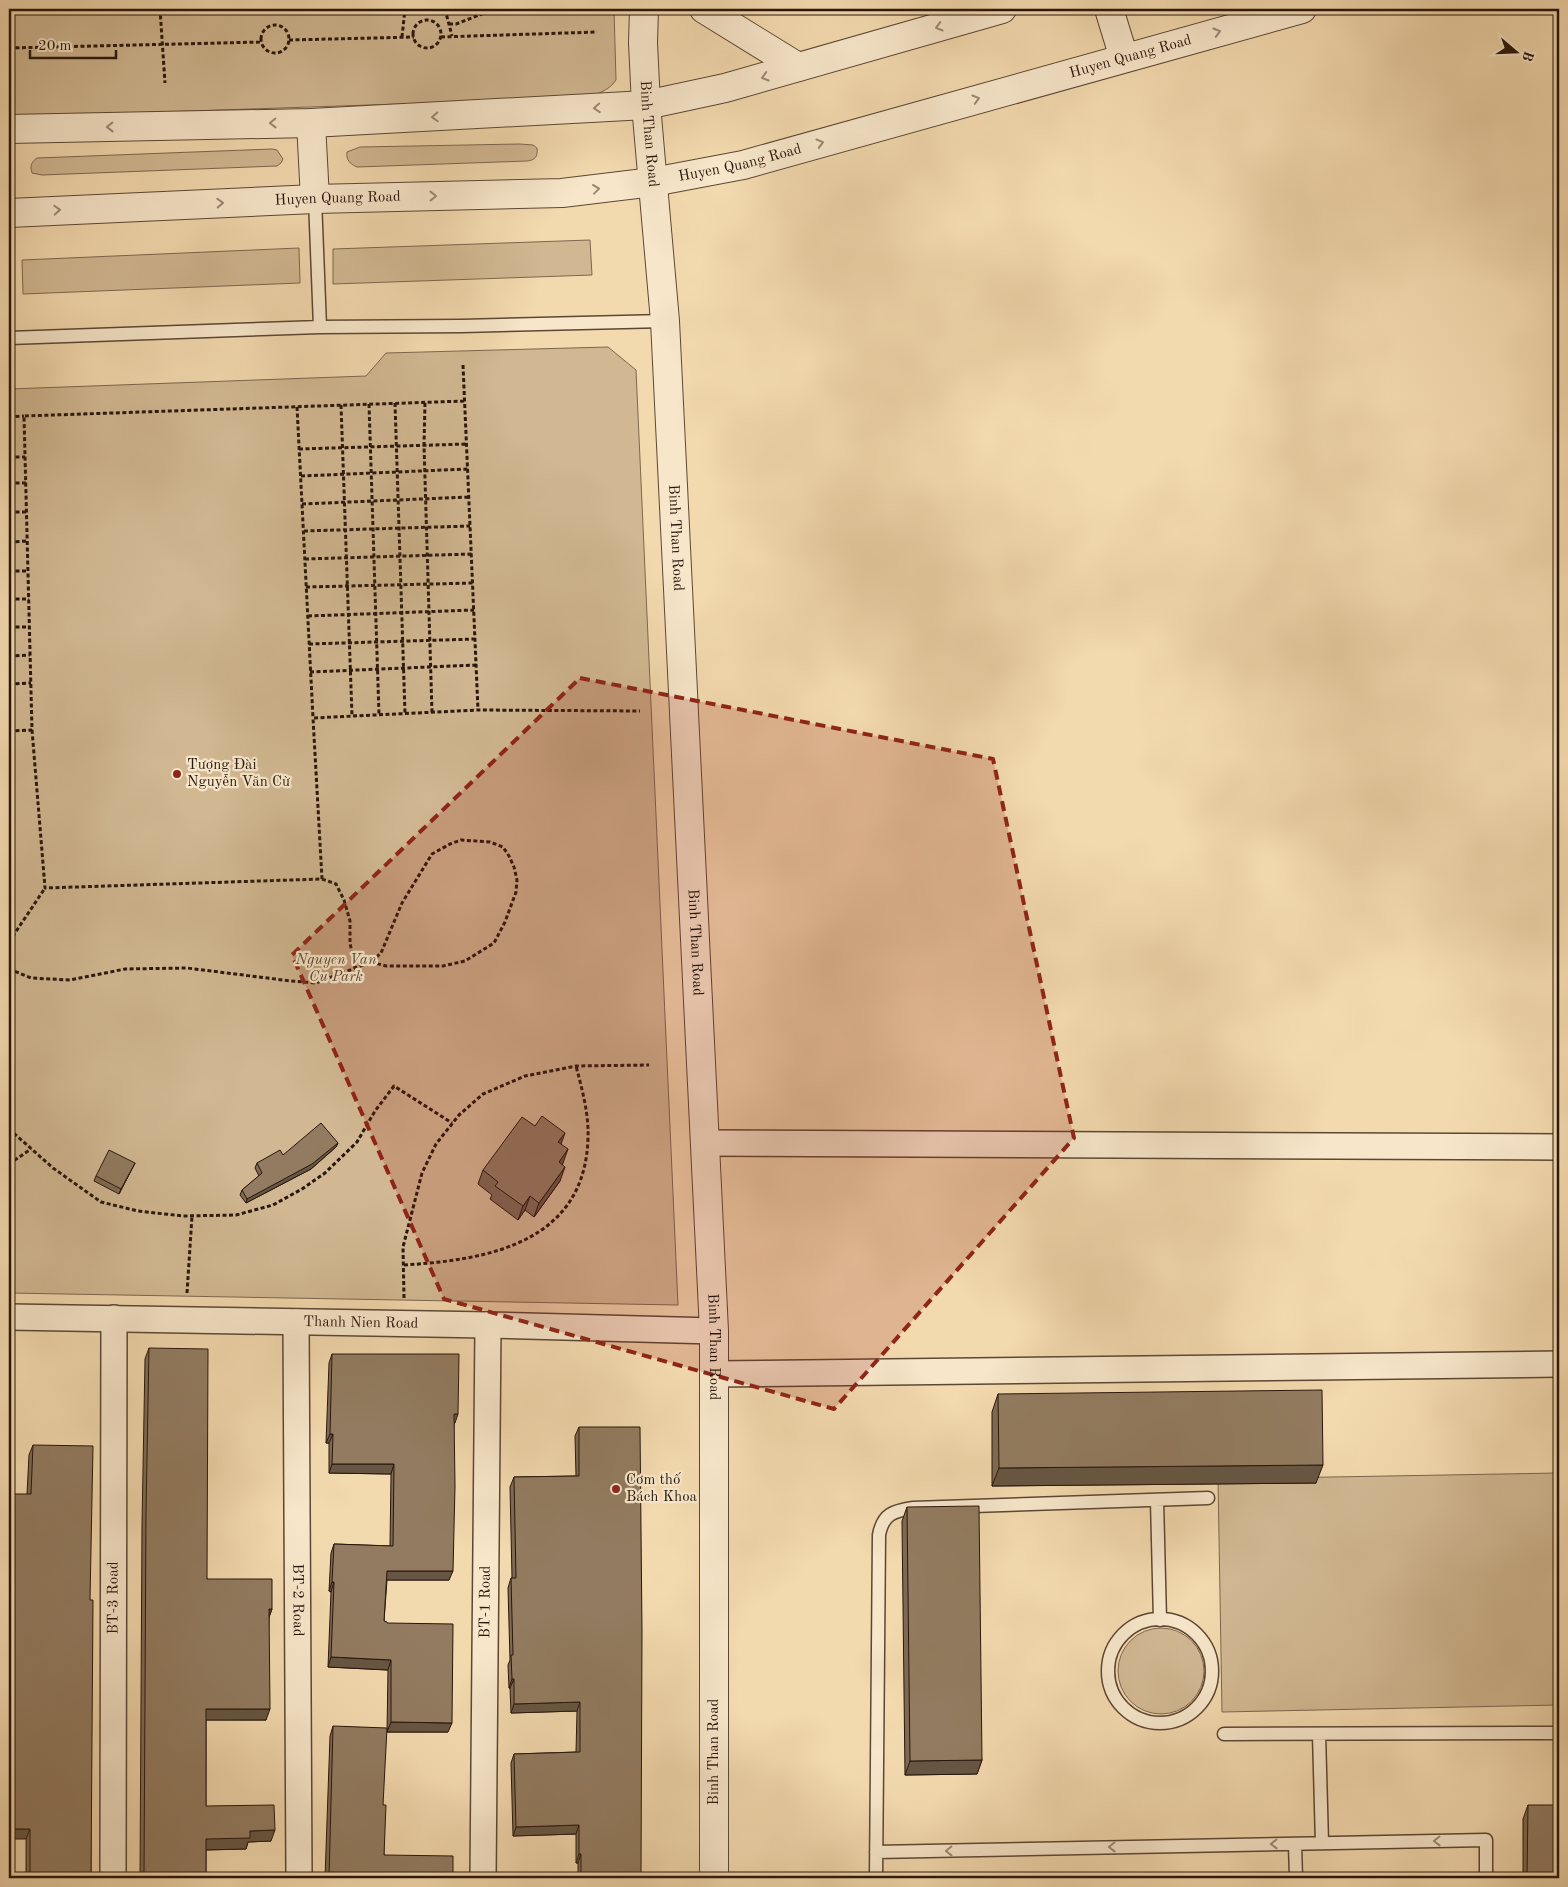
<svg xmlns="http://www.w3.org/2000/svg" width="1568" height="1887" viewBox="0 0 1568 1887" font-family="'Old Standard TT',serif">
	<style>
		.green { fill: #d1b892; stroke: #7d674f }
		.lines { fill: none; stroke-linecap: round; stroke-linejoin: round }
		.service-casing { stroke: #5c4734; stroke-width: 15 }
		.minor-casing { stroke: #5c4734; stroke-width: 28 }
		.tertiary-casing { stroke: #5c4734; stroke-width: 30 }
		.path { stroke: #29160c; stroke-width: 3; stroke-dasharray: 4 2.5; stroke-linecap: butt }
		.service { stroke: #f7e6ca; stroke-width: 12 }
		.minor { stroke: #f7e6ca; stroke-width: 25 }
		.tertiary { stroke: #f7e6ca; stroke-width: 28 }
		.wall { fill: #7e6a53; stroke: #29160c }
		.shaded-wall { fill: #665643; stroke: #29160c }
		.building { fill: #927b60; stroke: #29160c }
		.oneway { stroke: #9a8874 }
		.marked { fill: #8f2418; fill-opacity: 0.2; stroke: #8f2418; stroke-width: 4; stroke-dasharray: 10 6; stroke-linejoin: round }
		.poi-dot { fill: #8f2418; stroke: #f7e6ca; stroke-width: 2 }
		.labels { text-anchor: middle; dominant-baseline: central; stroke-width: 4.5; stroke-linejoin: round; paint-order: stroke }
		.street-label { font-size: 15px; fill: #29160c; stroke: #f7e6ca }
		.poi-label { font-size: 15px; fill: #29160c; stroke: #f7e6ca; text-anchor: start }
		.park-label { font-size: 15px; font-style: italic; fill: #5b4734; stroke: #f7e6ca }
	</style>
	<rect width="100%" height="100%" fill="#f3d9ae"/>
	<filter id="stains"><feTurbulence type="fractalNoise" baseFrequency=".004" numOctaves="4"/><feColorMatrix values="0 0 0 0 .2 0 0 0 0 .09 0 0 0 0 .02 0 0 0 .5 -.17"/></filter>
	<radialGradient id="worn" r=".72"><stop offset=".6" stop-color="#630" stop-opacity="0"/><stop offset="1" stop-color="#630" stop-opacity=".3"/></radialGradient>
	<!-- green -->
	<path class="green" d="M 9,9 L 614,9 L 616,80 C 609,91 594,96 581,98 L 9,117 Z
		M 520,144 L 533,145 L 537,148 C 538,157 535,160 527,161 L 357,167 C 350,164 346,160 347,152 L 360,147 Z
		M 272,149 L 277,150 L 283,159 L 281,163 L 277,166 L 42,175 L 32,173 C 30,166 31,162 37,158 Z
		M 590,240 L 592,275 L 333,284 L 333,249 Z
		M 299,248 L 300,283 L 23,294 L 22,260 Z
		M 608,347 L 636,370 L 678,1305 L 9,1293 L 9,389 L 366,376 L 386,353 Z
		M 1559,1473 L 1559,1705 L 1222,1712 L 1218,1479 Z
		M1118 1671a43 43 0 1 1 86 0a43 43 0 1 1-86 0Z"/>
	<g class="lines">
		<!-- service casing -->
		<g class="service-casing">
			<path id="service" d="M 315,199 L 320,327
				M 9,338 L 320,327 L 462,326 L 665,321
				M 1157,1500 L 1160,1620
				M1108 1671a52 52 0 1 1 104 0a52 52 0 1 1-104 0Z
				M 1224,1734 L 1559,1733
				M 1319,1734 L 1322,1843
				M 1295,1844 L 1296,1878
				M 876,1852 L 1486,1840 L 1486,1878
				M 876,1878 L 879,1535 C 883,1514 893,1511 913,1508 L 1208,1498"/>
		</g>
		<!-- minor casing -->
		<g class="minor-casing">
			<g id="minor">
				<path d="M 705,1143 L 1559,1147"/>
				<path id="s1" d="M 9,1317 L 488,1325 L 714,1331"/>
				<path id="s2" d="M 296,1322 L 299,1878"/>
				<path d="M 714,1374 L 1559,1364"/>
				<path id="s3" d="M 113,1878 L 114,1318"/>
				<path id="s4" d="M 483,1878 L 488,1325"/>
			</g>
		</g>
		<!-- tertiary casing -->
		<g class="tertiary-casing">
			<g id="tertiary">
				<path id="s5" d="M 644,9 L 643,43 L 646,105 L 665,321 L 714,1331 L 714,1878"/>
				<path d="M 704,9 L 798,67"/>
				<path d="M 1109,9 L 1124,58"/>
				<path d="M 311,123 L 315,199"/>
				<path d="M 9,129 L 311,123 L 646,105 L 725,88 L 1002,9"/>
				<path id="s6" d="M 9,213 L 315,199 L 562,193 L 653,182 L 743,165 L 1302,9"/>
			</g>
		</g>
		<!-- path -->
		<path class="path" d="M 160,9 L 165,83
			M 445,9 L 452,36
			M 486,9 L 487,12 L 491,9
			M413 34a14 14 0 1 1 28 0a14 14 0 1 1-28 0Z
			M 449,24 L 456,24 L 487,12
			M261 39a14 14 0 1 1 28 0a14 14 0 1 1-28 0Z
			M 402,37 L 405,9
			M 441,37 L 597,32
			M 289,40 L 414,37
			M 9,48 L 262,42
			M 463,365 L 478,710
			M 395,403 L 405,714
			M 425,403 L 424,445 L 432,713
			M 369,404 L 379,715
			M 341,405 L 352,716
			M 297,407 L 313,718
			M 9,417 L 24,416
			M 299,449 L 467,444
			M 9,457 L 25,457
			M 301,476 L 468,469
			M 9,483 L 26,483
			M 302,504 L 469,497
			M 9,512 L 27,512
			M 304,531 L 470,526
			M 9,542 L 27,541
			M 305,559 L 472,554
			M 9,571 L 28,571
			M 306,587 L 473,583
			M 9,599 L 29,599
			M 308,616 L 474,610
			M 9,627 L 30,627
			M 309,644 L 475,639
			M 9,656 L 30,655
			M 310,672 L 476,665
			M 9,684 L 31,683
			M 32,730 L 45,888 L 322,879 L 313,718 L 478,710 L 640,711
			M 9,731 L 32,730 L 24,416 L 465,401
			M 322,879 L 336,884 L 344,900 L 350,921 L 350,943 L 355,968
			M 9,942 L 45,888
			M 9,969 L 31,978 L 70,980 L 125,969 L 187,968 L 291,981 L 316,983 L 371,962 L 381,953 L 402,903 L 432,854 L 450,844 L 461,840 L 490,842 L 503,847 L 509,856 L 514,867 L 517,880 L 516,892 L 505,922 L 494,943 L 465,961 L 443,966 L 386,966 L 371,962
			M 9,1129 L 53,1168 L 101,1202 L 138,1211 L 183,1216 L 236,1215 L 273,1205 L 302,1189 L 325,1173 L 357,1142 L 375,1111 L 394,1086 L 452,1123
			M 9,1164 L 31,1149
			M 404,1265 C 488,1260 585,1243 588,1138 C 589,1114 582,1089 576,1066
			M 187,1293 L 192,1216
			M 404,1298 L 403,1247 L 422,1173 L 436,1144 L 459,1115 L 483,1094 L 525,1076 L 576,1066 L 649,1065"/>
		<!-- service -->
		<use href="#service" class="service"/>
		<!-- minor -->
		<use href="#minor" class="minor"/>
		<!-- tertiary -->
		<use href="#tertiary" class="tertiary"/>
	</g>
	<!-- wall -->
	<path class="wall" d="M 338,1143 L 336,1147 L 311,1169 L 246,1203 L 240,1195 L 242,1190 L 259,1176 L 255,1168 L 257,1163 L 283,1155 Z
		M 561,1144 L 563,1163 L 562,1165 L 560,1181 L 534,1217 L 525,1210 L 518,1220 L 490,1199 L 492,1195 L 478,1184 L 483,1170 Z
		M 135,1163 L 119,1194 L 94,1181 L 96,1176 Z
		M 149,1348 L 207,1579 L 272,1609 L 269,1617 L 266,1720 L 206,1720 L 206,1806 L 271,1841 L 248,1842 L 246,1849 L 206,1850 L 206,1878 L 140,1878 L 142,1524 L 145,1359 Z
		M 332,1354 L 455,1423 L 454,1423 L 449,1580 L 387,1580 L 384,1621 L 387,1623 L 448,1732 L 387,1732 L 388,1670 L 328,1667 L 331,1592 L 329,1591 L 331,1553 L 334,1544 L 390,1546 L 391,1474 L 329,1473 L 329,1443 L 326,1443 L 329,1363 Z
		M 998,1394 L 1316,1483 L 992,1486 L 992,1412 Z
		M 579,1427 L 641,1878 L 578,1878 L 578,1863 L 576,1863 L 576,1834 L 513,1836 L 511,1763 L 514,1754 L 576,1752 L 577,1711 L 511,1713 L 510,1688 L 509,1688 L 508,1665 L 510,1660 L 508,1588 L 511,1578 L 512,1578 L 510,1487 L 514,1477 L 576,1476 L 575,1436 Z
		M 33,1445 L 90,1600 L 91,1878 L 26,1878 L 27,1494 L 29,1455 Z
		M 907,1507 L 982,1760 L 977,1774 L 905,1775 L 902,1521 Z
		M 333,1726 L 383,1805 L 384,1855 L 453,1878 L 325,1878 L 330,1736 Z
		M 1528,1805 L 1559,1878 L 1523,1878 L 1523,1819 Z"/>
	<!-- shaded-wall -->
	<path class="shaded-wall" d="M 565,1133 L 560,1147 L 558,1142 Z
		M 338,1143 L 336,1147 L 311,1169 L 246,1203 L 247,1199 Z
		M 568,1149 L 563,1163 L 554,1176 L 559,1162 Z
		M 135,1163 L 133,1167 L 119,1194 L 121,1189 Z
		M 565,1167 L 560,1181 L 534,1217 L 539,1203 Z
		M 530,1196 L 525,1210 L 518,1220 L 523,1206 Z
		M 454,1414 L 458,1414 L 455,1423 L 451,1423 Z
		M 330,1434 L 333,1434 L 329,1443 L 326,1443 Z
		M 332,1464 L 394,1464 L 391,1474 L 329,1473 Z
		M 1323,1465 L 1316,1483 L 992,1486 L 999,1468 Z
		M 387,1571 L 453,1571 L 449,1580 L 384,1580 Z
		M 332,1582 L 334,1582 L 331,1592 L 329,1591 Z
		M 269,1609 L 272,1609 L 268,1620 Z
		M 331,1657 L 391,1660 L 388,1670 L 328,1667 Z
		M 512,1679 L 514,1679 L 510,1688 L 509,1688 Z
		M 580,1702 L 577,1711 L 511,1713 L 514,1704 Z
		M 206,1709 L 270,1709 L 266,1720 L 202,1720 Z
		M 391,1722 L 452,1723 L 448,1732 L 387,1732 Z
		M 982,1760 L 977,1774 L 905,1775 L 910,1761 Z
		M 579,1825 L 576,1834 L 513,1836 L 516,1827 Z
		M 9,1829 L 30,1829 L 26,1839 L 9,1839 Z
		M 275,1830 L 271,1841 L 248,1842 L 246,1849 L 202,1850 L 206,1839 L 250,1831 Z
		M 579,1854 L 581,1854 L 578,1863 L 576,1863 Z"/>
	<!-- building -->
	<path class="building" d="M 542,1116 L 565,1133 L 558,1142 L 568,1149 L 559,1162 L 565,1167 L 539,1203 L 530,1196 L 523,1206 L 495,1186 L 498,1182 L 483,1170 L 522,1117 L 535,1126 Z
		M 321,1123 L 338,1143 L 312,1164 L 247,1199 L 242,1190 L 262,1173 L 257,1163 L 280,1150 L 283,1155 Z
		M 109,1150 L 135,1163 L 121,1189 L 96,1176 Z
		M 149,1348 L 208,1349 L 207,1579 L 272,1579 L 272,1609 L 269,1609 L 270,1709 L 206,1709 L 206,1806 L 274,1805 L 275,1830 L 250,1831 L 250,1838 L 206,1839 L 206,1878 L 144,1878 L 146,1513 Z
		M 332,1354 L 459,1354 L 458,1414 L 454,1414 L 455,1486 L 453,1571 L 387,1571 L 384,1621 L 387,1622 L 387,1623 L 453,1624 L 452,1723 L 391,1722 L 391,1660 L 331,1657 L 334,1582 L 332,1582 L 334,1544 L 393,1546 L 394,1464 L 332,1464 L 333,1434 L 330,1434 Z
		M 1322,1390 L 1323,1465 L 999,1468 L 998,1394 Z
		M 579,1427 L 640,1427 L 642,1631 L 641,1878 L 581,1878 L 581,1854 L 579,1854 L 579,1825 L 516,1827 L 514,1754 L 580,1752 L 580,1702 L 514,1704 L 514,1679 L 512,1679 L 511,1655 L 513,1655 L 511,1578 L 516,1578 L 514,1477 L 579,1476 Z
		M 33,1445 L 93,1446 L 90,1600 L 93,1600 L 91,1878 L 30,1878 L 30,1829 L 9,1829 L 9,1494 L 31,1494 Z
		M 979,1506 L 982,1760 L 910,1761 L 907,1507 Z
		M 333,1726 L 387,1728 L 383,1805 L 386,1805 L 384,1855 L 453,1856 L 453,1878 L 329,1878 Z
		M 1528,1805 L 1559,1805 L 1559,1878 L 1527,1878 Z"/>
	<!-- one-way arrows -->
	<defs><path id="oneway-chevron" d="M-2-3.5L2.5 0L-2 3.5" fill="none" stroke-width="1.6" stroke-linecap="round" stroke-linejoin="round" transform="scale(1.25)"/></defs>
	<g class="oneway">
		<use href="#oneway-chevron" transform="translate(939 27) rotate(164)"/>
		<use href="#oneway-chevron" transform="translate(1217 32) rotate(-16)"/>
		<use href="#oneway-chevron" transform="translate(765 77) rotate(164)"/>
		<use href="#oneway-chevron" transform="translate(976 99) rotate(-16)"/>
		<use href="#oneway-chevron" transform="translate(597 108) rotate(176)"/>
		<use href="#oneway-chevron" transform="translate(435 117) rotate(177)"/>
		<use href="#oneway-chevron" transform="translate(273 123) rotate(179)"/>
		<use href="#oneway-chevron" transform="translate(110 127) rotate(179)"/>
		<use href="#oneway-chevron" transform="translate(820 143) rotate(-16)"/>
		<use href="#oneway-chevron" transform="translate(596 189) rotate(-7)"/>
		<use href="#oneway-chevron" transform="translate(433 196) rotate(-1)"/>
		<use href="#oneway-chevron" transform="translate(220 203) rotate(-3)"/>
		<use href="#oneway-chevron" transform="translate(57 210) rotate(-3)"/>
		<use href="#oneway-chevron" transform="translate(1437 1841) rotate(179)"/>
		<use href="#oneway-chevron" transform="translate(1274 1844) rotate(179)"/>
		<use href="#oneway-chevron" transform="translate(1112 1847) rotate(179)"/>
		<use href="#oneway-chevron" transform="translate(949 1851) rotate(179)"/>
	</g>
	<!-- marked area -->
	<path class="marked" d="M 580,678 L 993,759 L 1074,1138 L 834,1409 L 444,1299 L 292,955 Z"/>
	<!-- markers -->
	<g class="poi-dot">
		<circle cx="177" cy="774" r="5"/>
		<circle cx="616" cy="1489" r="5"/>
	</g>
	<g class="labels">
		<!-- street labels -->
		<g class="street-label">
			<text stroke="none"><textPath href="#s6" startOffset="1139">Huyen Quang Road</textPath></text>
			<text stroke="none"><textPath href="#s5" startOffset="125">Binh Than Road</textPath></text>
			<text stroke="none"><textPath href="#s6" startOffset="734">Huyen Quang Road</textPath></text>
			<text stroke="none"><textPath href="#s6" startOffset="329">Huyen Quang Road</textPath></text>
			<text stroke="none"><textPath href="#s5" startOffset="530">Binh Than Road</textPath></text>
			<text stroke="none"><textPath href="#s5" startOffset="935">Binh Than Road</textPath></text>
			<text stroke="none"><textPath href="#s1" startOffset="352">Thanh Nien Road</textPath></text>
			<text stroke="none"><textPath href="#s5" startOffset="1340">Binh Than Road</textPath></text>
			<text stroke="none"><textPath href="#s3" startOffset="280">BT-3 Road</textPath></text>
			<text stroke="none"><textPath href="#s2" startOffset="278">BT-2 Road</textPath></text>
			<text stroke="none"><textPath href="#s4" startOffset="276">BT-1 Road</textPath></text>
			<text transform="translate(714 1752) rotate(-90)">Binh Than Road</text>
		</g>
		<!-- poi labels -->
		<g class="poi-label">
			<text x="187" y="765">Tượng Đài<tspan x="187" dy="17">Nguyễn Văn Cừ</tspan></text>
			<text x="626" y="1480">Cơm thố<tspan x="626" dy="17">Bách Khoa</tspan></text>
		</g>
		<!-- park labels -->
		<g class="park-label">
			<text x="336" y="960">Nguyen Van<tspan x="336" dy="17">Cu Park</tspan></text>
		</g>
	</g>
	<!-- margin -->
	<rect width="1568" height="1887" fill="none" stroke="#f3d9ae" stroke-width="30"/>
	<rect x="10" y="10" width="1548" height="1867" fill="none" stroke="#29160c" stroke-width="2.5"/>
	<rect x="15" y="15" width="1538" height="1857" fill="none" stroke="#29160c"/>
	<!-- north arrow -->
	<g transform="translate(1516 52) rotate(109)" stroke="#f7e6ca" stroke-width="4" paint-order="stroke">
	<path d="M0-4L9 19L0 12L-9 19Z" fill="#29160c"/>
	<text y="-8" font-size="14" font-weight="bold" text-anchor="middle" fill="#29160c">B</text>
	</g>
	<!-- scale -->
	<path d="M30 50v8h86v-8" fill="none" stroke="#29160c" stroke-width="2.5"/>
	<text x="38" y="50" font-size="15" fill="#29160c" stroke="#f7e6ca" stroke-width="4" paint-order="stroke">20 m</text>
	<rect width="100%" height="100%" filter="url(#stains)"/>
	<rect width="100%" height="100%" fill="url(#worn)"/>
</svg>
